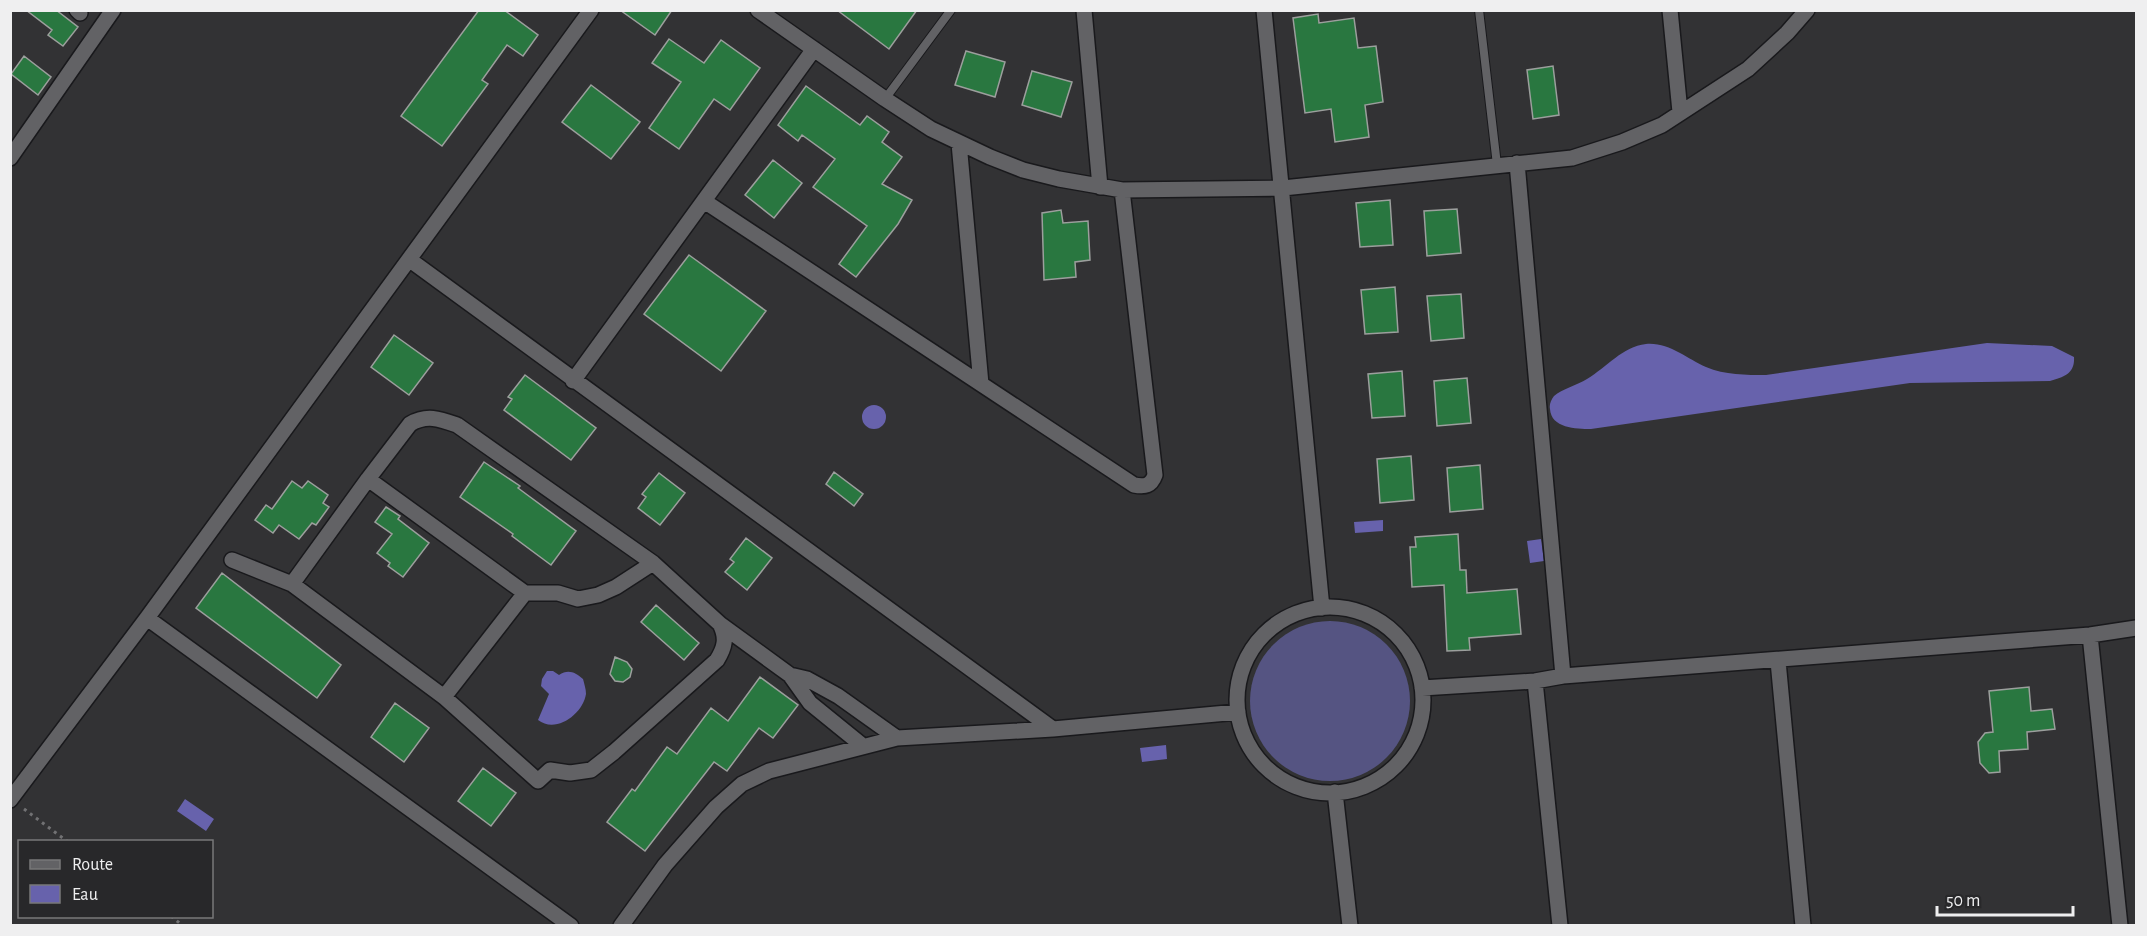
<svg xmlns="http://www.w3.org/2000/svg" width="2147" height="936" viewBox="0 0 2147 936" font-family="'Alegreya Sans',sans-serif">
	<style>
		.green { fill: #555482 }
		.water { fill: #6762ac }
		.building { fill: #297740; stroke: #9c9f9d; stroke-width: 1.5 }
		.lines { fill: none; stroke-linecap: round; stroke-linejoin: round }
		.service-casing { stroke: #19191c; stroke-width: 10 }
		.minor-casing { stroke: #19191c; stroke-width: 18 }
		.path { stroke: #717173; stroke-width: 3; stroke-dasharray: 3 4.5; stroke-linecap: butt }
		.service { stroke: #626265; stroke-width: 8 }
		.minor { stroke: #626265; stroke-width: 15 }
	</style>
	<rect width="100%" height="100%" fill="#323234"/>
	<!-- green -->
	<path class="green" d="M1250 701a80 80 0 1 1 160 0a80 80 0 1 1-160 0Z"/>
	<!-- water -->
	<path class="water" d="M 1987,343 L 2052,346 L 2074,357 C 2075,374 2064,377 2050,381 L 1910,383 L 1591,429 C 1576,429 1551,428 1550,409 C 1549,405 1551,400 1554,396 C 1562,389 1577,385 1587,379 C 1607,367 1622,347 1646,344 C 1669,342 1687,359 1706,367 C 1725,375 1746,375 1766,375 Z
		M862 417a12 12 0 1 1 24 0a12 12 0 1 1-24 0Z
		M 1383,520 L 1383,531 L 1355,533 L 1354,522 Z
		M 1541,539 L 1544,561 L 1530,563 L 1527,541 Z
		M 547,671 L 553,671 L 559,675 C 568,669 575,672 583,679 C 584,683 586,689 586,694 C 583,714 556,734 538,720 L 549,694 L 541,686 L 542,679 Z
		M 1166,745 L 1167,759 L 1142,762 L 1140,748 Z
		M 185,799 L 214,819 L 206,831 L 177,811 Z"/>
	<!-- building -->
	<path class="building" d="M 26,10 L 56,10 L 78,27 L 63,46 L 48,35 L 52,30 Z
		M 479,10 L 504,10 L 538,35 L 523,56 L 507,45 L 482,80 L 488,84 L 442,146 L 401,116 Z
		M 620,10 L 672,10 L 655,35 Z
		M 837,10 L 917,10 L 889,49 Z
		M 1318,14 L 1319,23 L 1354,18 L 1358,48 L 1376,46 L 1383,102 L 1365,105 L 1369,137 L 1335,142 L 1331,109 L 1305,113 L 1293,18 Z
		M 669,39 L 704,63 L 721,40 L 760,68 L 730,110 L 714,99 L 679,149 L 649,128 L 681,82 L 652,63 Z
		M 966,51 L 1005,62 L 995,97 L 955,85 Z
		M 24,56 L 51,77 L 38,95 L 11,74 Z
		M 1553,66 L 1559,115 L 1533,119 L 1527,70 Z
		M 1032,71 L 1072,82 L 1061,117 L 1022,105 Z
		M 591,85 L 640,122 L 611,159 L 562,122 Z
		M 806,86 L 860,125 L 867,116 L 889,132 L 882,142 L 902,157 L 882,184 L 912,200 L 898,224 L 856,277 L 839,264 L 867,226 L 813,187 L 835,159 L 802,135 L 798,141 L 778,125 Z
		M 773,160 L 802,183 L 774,218 L 745,195 Z
		M 1390,200 L 1393,245 L 1360,247 L 1356,203 Z
		M 1457,209 L 1461,253 L 1427,256 L 1424,211 Z
		M 1061,210 L 1063,223 L 1088,221 L 1090,260 L 1075,262 L 1076,277 L 1044,280 L 1042,213 Z
		M 689,255 L 766,311 L 721,371 L 644,314 Z
		M 1395,287 L 1398,332 L 1365,334 L 1361,290 Z
		M 1461,294 L 1464,338 L 1431,341 L 1427,296 Z
		M 394,335 L 433,363 L 409,395 L 371,367 Z
		M 1402,371 L 1405,416 L 1372,418 L 1368,374 Z
		M 525,375 L 596,428 L 571,460 L 504,410 L 512,399 L 508,397 Z
		M 1467,378 L 1471,423 L 1437,426 L 1434,381 Z
		M 1411,456 L 1414,500 L 1380,503 L 1377,459 Z
		M 484,462 L 520,486 L 518,488 L 576,531 L 551,565 L 512,536 L 513,534 L 460,497 Z
		M 1480,465 L 1483,509 L 1450,512 L 1447,468 Z
		M 834,472 L 863,494 L 854,506 L 826,484 Z
		M 659,473 L 685,493 L 660,525 L 638,508 L 646,497 L 642,494 Z
		M 292,481 L 302,488 L 308,481 L 328,495 L 323,503 L 329,507 L 316,525 L 312,523 L 299,539 L 279,525 L 273,533 L 255,520 L 266,505 L 272,509 Z
		M 386,507 L 400,516 L 398,519 L 429,543 L 403,577 L 388,566 L 390,563 L 377,553 L 392,534 L 375,522 Z
		M 1458,534 L 1460,570 L 1466,570 L 1467,593 L 1517,589 L 1521,634 L 1469,638 L 1470,650 L 1447,651 L 1444,585 L 1412,587 L 1410,547 L 1416,547 L 1415,537 Z
		M 746,538 L 772,558 L 747,590 L 725,572 L 734,562 L 730,559 Z
		M 222,573 L 341,665 L 317,698 L 196,608 Z
		M 656,605 L 699,643 L 684,660 L 641,622 Z
		M 615,657 L 627,662 L 632,669 L 630,677 L 623,682 L 615,681 L 610,674 Z
		M 760,677 L 798,705 L 773,738 L 759,728 L 727,771 L 714,762 L 645,851 L 607,822 L 632,789 L 635,791 L 667,747 L 677,754 L 711,708 L 728,721 Z
		M 2029,687 L 2031,711 L 2052,709 L 2055,729 L 2027,732 L 2028,749 L 1999,751 L 2000,772 L 1989,773 L 1980,763 L 1978,742 L 1985,733 L 1993,732 L 1989,691 Z
		M 395,703 L 429,728 L 404,762 L 371,737 Z
		M 483,768 L 516,793 L 491,826 L 458,801 Z"/>
	<g class="lines">
		<!-- service casing -->
		<g class="service-casing">
			<path id="service" d="M 1479,10 L 1497,165
				M 885,99 L 951,10"/>
		</g>
		<!-- minor casing -->
		<g class="minor-casing">
			<path id="minor" d="M 77,10 L 80,13
				M 758,10 L 885,99 L 931,129 L 990,157 L 1023,170 L 1059,179 L 1122,190 L 1283,188 L 1572,158 L 1622,142 L 1662,125 L 1748,69 L 1787,33 L 1807,10
				M 1084,10 L 1100,187
				M 1264,10 L 1322,608
				M 1670,10 L 1680,112
				M 959,143 L 981,384
				M 10,158 L 113,10
				M 1517,163 L 1563,676
				M 704,201 L 1134,485 C 1145,487 1151,486 1155,475 L 1122,190
				M 410,260 L 1053,729
				M 573,381 L 814,49
				M 368,479 L 525,593 L 558,593 L 578,599 L 598,595 L 616,587 L 653,563
				M 232,560 L 292,584 L 444,697 L 538,781 L 550,770 L 570,773 L 591,770 L 614,752 L 717,660 C 725,647 727,638 720,624
				M 292,584 L 368,479 L 410,424 C 427,414 440,419 457,425 L 653,563 L 720,624 L 790,675 L 807,679 L 838,696 L 897,738
				M1237 700a93 93 0 1 1 186 0a93 93 0 1 1-186 0Z
				M 147,618 L 571,926
				M 2090,635 L 2120,926
				M 1778,661 L 1803,926
				M 790,675 L 810,703 L 863,746
				M 1535,681 L 1560,926
				M 1422,688 L 1535,681 L 1563,676 L 2090,635 L 2136,628
				M 444,697 L 525,593
				M 1335,792 L 1350,926
				M 10,800 L 147,618 L 591,10
				M 621,926 L 665,865 L 716,807 L 742,784 L 769,771 L 897,738 L 1053,729 L 1238,712"/>
		</g>
		<!-- path -->
		<path class="path" d="M 24,809 L 68,842
			M 171,916 L 183,926"/>
		<!-- service -->
		<use href="#service" class="service"/>
		<!-- minor -->
		<use href="#minor" class="minor"/>
	</g>
	<!-- border -->
	<rect width="2147" height="936" fill="none" stroke="#efeff0" stroke-width="24"/>
	<!-- legend -->
	<rect x="18" y="840" width="195" height="78" fill="#28282a" stroke="#787879" stroke-width="1.5"/>
	<rect x="30" y="860" width="30" height="9" fill="#626265" stroke="#787879" stroke-width="1.5"/>
	<text x="72" y="870" font-size="18" fill="#efeff0">Route</text>
	<rect x="30" y="885" width="30" height="18" fill="#6762ac" stroke="#787879" stroke-width="1.5"/>
	<text x="72" y="900" font-size="18" fill="#efeff0">Eau</text>
	<!-- scale -->
	<path d="M1937 906v9h136v-9" fill="none" stroke="#efeff0" stroke-width="3"/>
	<text x="1946" y="906" font-size="18" fill="#efeff0" stroke="#28282a" stroke-width="4.5" paint-order="stroke">50 m</text>
</svg>
